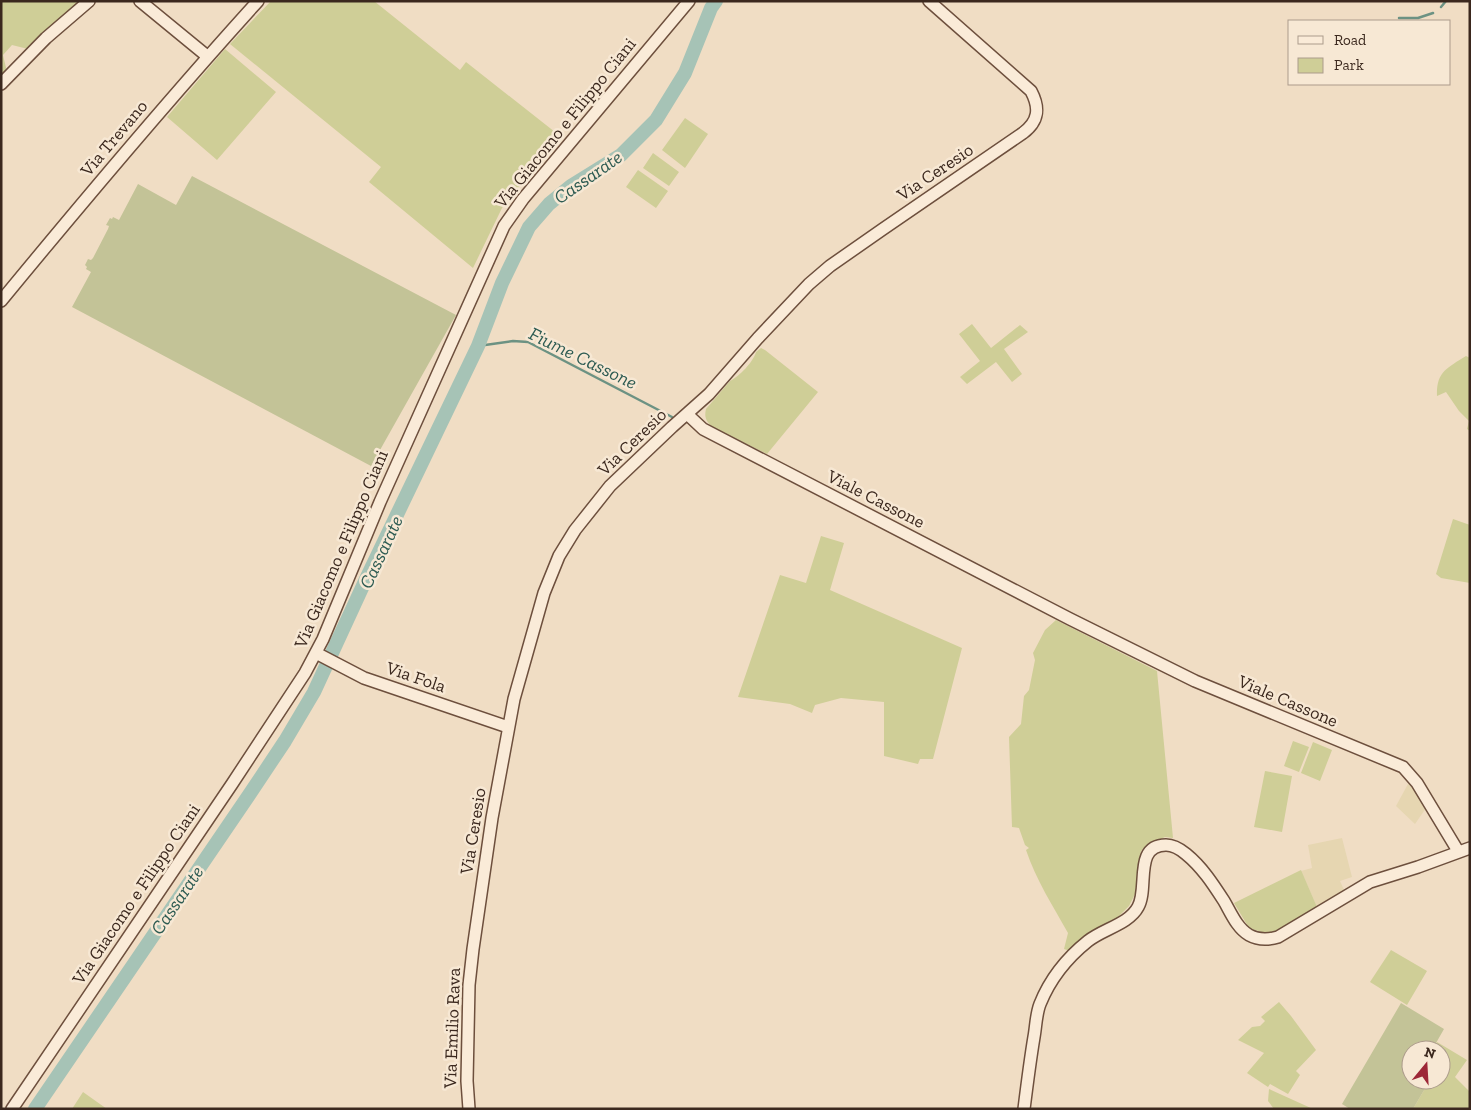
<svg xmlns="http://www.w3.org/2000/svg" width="1471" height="1110" viewBox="0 0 1471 1110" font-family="'Zilla Slab',serif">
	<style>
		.farmland { fill: #e6d6b1 }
		.green { fill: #cfce97 }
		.cemetery { fill: #c3c397 }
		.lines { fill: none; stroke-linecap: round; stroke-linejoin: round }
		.stream { stroke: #6c9283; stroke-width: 2.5 }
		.river { stroke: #a6c3b6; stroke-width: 14 }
		.secondary-casing { stroke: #6d4f3d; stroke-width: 14 }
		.secondary { stroke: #faebd8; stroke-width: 11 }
		.labels { text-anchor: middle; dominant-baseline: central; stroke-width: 5; stroke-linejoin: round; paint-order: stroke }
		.street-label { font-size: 18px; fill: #3b281e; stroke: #f7e8d4 }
		.water-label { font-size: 19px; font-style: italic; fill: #2d5b52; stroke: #f7e8d4 }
	</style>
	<rect width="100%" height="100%" fill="#f0ddc4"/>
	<!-- farmland -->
	<path class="farmland" d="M 1408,784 L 1411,784 L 1426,808 L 1415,824 L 1396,806 Z
		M 1342,838 L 1352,877 L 1340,881 L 1344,890 L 1317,907 L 1301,871 L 1312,868 L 1308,845 Z"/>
	<!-- green -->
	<path class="green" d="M 1,1 L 82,1 L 28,49 L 12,45 L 3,55 L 7,72 L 1,77 Z
		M 271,1 L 374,1 L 460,70 L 466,62 L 560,136 L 502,208 L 473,268 L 369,182 L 381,167 L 230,44 Z
		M 225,49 L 276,92 L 217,160 L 167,117 Z
		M 685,118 L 708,134 L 685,168 L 662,150 Z
		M 653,153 L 679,172 L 669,186 L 643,168 Z
		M 638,170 L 668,191 L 656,208 L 626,187 Z
		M 972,324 L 991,348 L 1020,325 L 1028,332 L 1004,349 L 1022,374 L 1012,382 L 996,362 L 967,384 L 960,377 L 980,361 L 959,334 Z
		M 761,348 L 765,350 L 818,392 L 767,454 L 712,427 C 706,421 704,417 706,409 L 730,381 C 740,376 753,362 756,352 Z
		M 1466,356 L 1470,358 L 1470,431 L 1467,429 L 1469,421 L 1459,411 L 1446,392 L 1437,396 C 1436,372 1447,368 1466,356 Z
		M 1453,519 L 1470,525 L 1470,583 L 1441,578 L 1436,574 Z
		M 821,536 L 844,543 L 830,590 L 962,648 L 933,759 L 920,759 L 918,764 L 884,756 L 884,702 L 841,698 L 815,705 L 812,713 L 790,704 L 738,697 L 780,575 L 806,583 Z
		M 1056,620 L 1157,671 L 1173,838 L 1165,837 L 1146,846 L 1141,851 L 1137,874 L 1136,892 L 1129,906 L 1116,919 L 1090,933 L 1070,951 L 1064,949 L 1068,933 C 1053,906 1036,880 1026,850 L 1029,848 L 1025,845 L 1019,828 L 1012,827 L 1009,737 L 1021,724 L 1024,696 L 1029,690 L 1035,660 L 1033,653 L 1045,630 Z
		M 1293,741 L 1309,747 L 1299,772 L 1284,766 Z
		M 1313,742 L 1332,750 L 1320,781 L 1301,773 Z
		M 1265,771 L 1292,776 L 1282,832 L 1254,827 Z
		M 1301,870 L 1317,907 L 1274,932 L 1268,934 L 1249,928 L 1234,903 Z
		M 1391,950 L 1427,971 L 1407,1005 L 1370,982 Z
		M 1279,1002 L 1291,1016 L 1316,1050 L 1296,1071 L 1300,1075 L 1288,1094 L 1270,1084 L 1268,1087 L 1247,1073 L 1264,1053 L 1238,1040 L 1252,1027 L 1260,1026 L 1265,1021 L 1261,1017 Z
		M 1437,1042 L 1467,1060 L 1455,1077 L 1470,1092 L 1470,1109 L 1413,1109 L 1430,1080 L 1441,1080 L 1441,1050 L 1432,1050 Z
		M 1269,1089 L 1313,1109 L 1274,1109 L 1268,1101 Z
		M 83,1092 L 107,1109 L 72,1109 Z"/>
	<!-- cemetery -->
	<path class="cemetery" d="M 192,176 L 456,315 L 371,466 L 72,307 L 91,272 L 86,269 L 87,267 L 85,265 L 88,259 L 91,260 L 93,258 L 108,229 L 109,226 L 106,225 L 110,218 L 112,219 L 113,217 L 119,220 L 138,184 L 176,205 Z
		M 1401,1003 L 1444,1029 L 1432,1050 L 1411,1050 L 1411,1080 L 1430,1080 L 1413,1109 L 1350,1109 L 1342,1104 Z"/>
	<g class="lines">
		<!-- stream -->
		<path class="stream" d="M 1441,7 L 1446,1
			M 1399,18 L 1418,18 L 1433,13
			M 478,346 L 513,341 L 528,342 L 672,417"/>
		<!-- river -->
		<path class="river" d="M 35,1109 L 249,795 L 285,741 L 314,692 L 367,577 L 478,346 L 502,283 L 529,227 L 549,204 L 571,186 L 621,155 L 656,120 L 685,73 L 711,8 L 716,1"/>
		<!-- secondary casing -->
		<g class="secondary-casing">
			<path id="secondary" d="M 140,1 L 207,56
				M 1,84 L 46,38 L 89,1
				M 1,301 C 85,199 169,99 258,1
				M 687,414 L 703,429 L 1070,619 L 1195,681 L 1403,767 L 1417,783 L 1458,851
				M 316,653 L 364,678 L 508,727
				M 12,1109 L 232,784 L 305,673 L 323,639 L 380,502 L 504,226 L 523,199 L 689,1
				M 469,1109 L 467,1081 L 469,985 L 473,949 L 492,818 L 514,699 L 544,593 L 559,556 L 575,530 L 610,486 L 672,427 L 709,394 L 758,338 L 809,284 L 830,266 L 883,229 L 1023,133 C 1039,121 1040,108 1031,91 L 929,1
				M 1024,1109 C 1027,1085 1030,1061 1034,1037 C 1036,1026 1036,1014 1040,1004 C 1050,979 1068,957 1088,941 C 1103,929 1129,924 1138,907 C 1149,888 1133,845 1166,845 C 1174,845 1180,849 1186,854 C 1202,867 1213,884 1224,901 C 1231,913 1237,928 1249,935 C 1258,940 1268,940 1278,937 L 1370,882 L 1418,867 L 1470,848"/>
		</g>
		<!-- secondary -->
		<use href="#secondary" class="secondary"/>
	</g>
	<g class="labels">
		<!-- street labels -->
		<g class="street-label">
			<text transform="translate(565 123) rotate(-51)">Via Giacomo e Filippo Ciani</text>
			<text transform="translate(114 138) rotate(-50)">Via Trevano</text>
			<text transform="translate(935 172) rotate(-34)">Via Ceresio</text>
			<text transform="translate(632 442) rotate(-44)">Via Ceresio</text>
			<text transform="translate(876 499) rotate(27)">Viale Cassone</text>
			<text transform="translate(341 549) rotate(-67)">Via Giacomo e Filippo Ciani</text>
			<text transform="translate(416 677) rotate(19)">Via Fola</text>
			<text transform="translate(1288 701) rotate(23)">Viale Cassone</text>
			<text transform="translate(473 831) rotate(-81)">Via Ceresio</text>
			<text transform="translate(136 894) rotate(-56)">Via Giacomo e Filippo Ciani</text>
			<text transform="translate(452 1028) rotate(-88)">Via Emilio Rava</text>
		</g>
		<!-- water labels -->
		<g class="water-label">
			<text transform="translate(588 177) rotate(-35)">Cassarate</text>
			<text transform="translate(583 358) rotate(26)">Fiume Cassone</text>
			<text transform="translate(381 552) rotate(-65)">Cassarate</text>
			<text transform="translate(177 900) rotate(-56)">Cassarate</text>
		</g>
	</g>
	<!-- border -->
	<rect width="1471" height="1110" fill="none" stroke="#3b281e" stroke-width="5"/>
	<!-- legend -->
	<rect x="1288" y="20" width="162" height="65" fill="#f7e8d4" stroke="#ac9b8b"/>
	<rect x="1298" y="36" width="25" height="8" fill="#faebd8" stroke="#ac9b8b"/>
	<text x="1334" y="45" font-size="15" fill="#3b281e">Road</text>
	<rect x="1298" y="58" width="25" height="15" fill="#cfce97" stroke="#ac9b8b"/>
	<text x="1334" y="70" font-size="15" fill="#3b281e">Park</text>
	<!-- north arrow -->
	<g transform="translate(1426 1065) rotate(18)"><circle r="24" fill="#f7e8d4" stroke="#ac9b8b"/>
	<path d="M0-4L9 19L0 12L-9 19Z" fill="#9d2737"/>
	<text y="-8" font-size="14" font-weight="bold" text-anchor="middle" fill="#3b281e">N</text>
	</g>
</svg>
